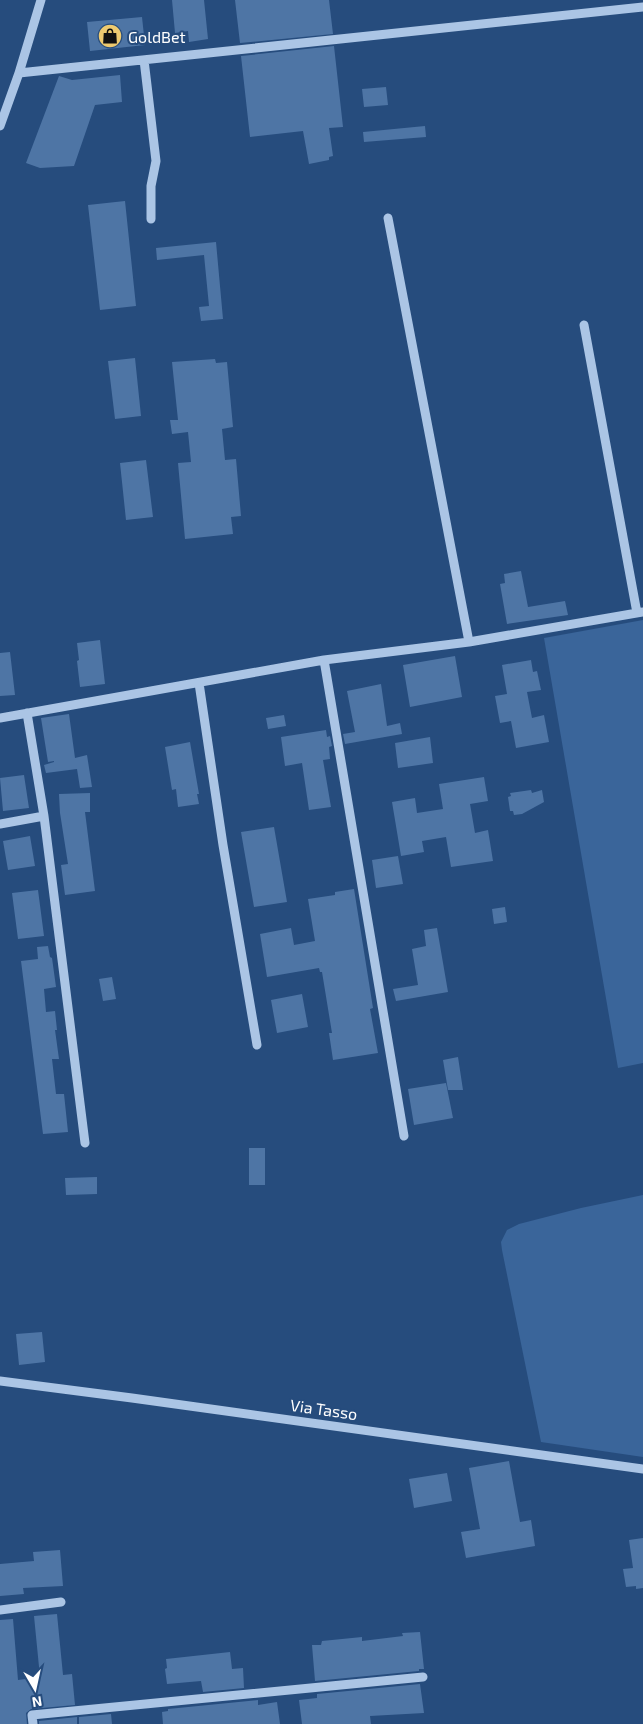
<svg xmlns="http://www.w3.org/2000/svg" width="643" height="1724" viewBox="0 0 643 1724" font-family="'Exo 2',sans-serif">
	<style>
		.green { fill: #3a659a }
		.building { fill: #4e75a5 }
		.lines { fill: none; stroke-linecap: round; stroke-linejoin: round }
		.minor { stroke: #abc5e5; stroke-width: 9 }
		.labels { text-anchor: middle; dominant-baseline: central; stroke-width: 4; stroke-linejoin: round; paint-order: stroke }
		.poi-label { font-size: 16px; fill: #fff; stroke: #264c7d; text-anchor: start }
		.street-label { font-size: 16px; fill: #fff; stroke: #264c7d }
	</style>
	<rect width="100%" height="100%" fill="#264c7d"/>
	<!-- green -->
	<path class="green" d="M 643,620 L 643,1063 L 618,1068 L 544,638 Z
		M 643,1195 L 643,1457 L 541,1442 L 502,1250 L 501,1242 L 507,1230 L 519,1224 L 581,1208 Z"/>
	<!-- building -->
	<path class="building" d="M 172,0 L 204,0 L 208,39 L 189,42 L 188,31 L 175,33 Z
		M 235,0 L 329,0 L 333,34 L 240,43 Z
		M 142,17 L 145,45 L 90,51 L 87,22 Z
		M 334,46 L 343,127 L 329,128 L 333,156 L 329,157 L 329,160 L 309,164 L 303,131 L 250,137 L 241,56 Z
		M 120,75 L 122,102 L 95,105 L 74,166 L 40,168 L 26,163 L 59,76 L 72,80 Z
		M 386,87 L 388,105 L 364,107 L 362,89 Z
		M 425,126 L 426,137 L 364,142 L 363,132 Z
		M 125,201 L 136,306 L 100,310 L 88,205 Z
		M 216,242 L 223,319 L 201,321 L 199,307 L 209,306 L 204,255 L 157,260 L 156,248 Z
		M 135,358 L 141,416 L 115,419 L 108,361 Z
		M 215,359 L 216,363 L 227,362 L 233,427 L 222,429 L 225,460 L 236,459 L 241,516 L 231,517 L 233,534 L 185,539 L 178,463 L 191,462 L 188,432 L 172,434 L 170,420 L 178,420 L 172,362 Z
		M 146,460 L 153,517 L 126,520 L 120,463 Z
		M 521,571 L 528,607 L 565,601 L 568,615 L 507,624 L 500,584 L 505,583 L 504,574 Z
		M 100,640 L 105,684 L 80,687 L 77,661 L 79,660 L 77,643 Z
		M 10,652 L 15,695 L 0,696 L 0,653 Z
		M 455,656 L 462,697 L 410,707 L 403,665 Z
		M 531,660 L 533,672 L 537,671 L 541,690 L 527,692 L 532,718 L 544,715 L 549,742 L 516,748 L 511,721 L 500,723 L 495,696 L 507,694 L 502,665 Z
		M 381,684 L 387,726 L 400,723 L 402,734 L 345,744 L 343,734 L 355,732 L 347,691 Z
		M 69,714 L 75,758 L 87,755 L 92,787 L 80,788 L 77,769 L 46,773 L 44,765 L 54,762 L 54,761 L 48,762 L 41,718 Z
		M 284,715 L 286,726 L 268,729 L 266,718 Z
		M 326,730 L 327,737 L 330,736 L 332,746 L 329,747 L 330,759 L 323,760 L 331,807 L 309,810 L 302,763 L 285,766 L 281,737 Z
		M 430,737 L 433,763 L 398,768 L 395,743 Z
		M 190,742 L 199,794 L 197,794 L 199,804 L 178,807 L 176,789 L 172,790 L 165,747 Z
		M 24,775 L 29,808 L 3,811 L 0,778 Z
		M 484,777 L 488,801 L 470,804 L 475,833 L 488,830 L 493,861 L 451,867 L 446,837 L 422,841 L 424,852 L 401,856 L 392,802 L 415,798 L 417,813 L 443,809 L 439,784 Z
		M 531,790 L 532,793 L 542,790 L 544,802 L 522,814 L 514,815 L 513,811 L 510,811 L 508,797 L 511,796 L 510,793 Z
		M 90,793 L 90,812 L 85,812 L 95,891 L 65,895 L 61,865 L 68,864 L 60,813 L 59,794 Z
		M 274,827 L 287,902 L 254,907 L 241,832 Z
		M 30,836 L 35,866 L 8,870 L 3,841 Z
		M 398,856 L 403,884 L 376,888 L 372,860 Z
		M 354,889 L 373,1008 L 370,1009 L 378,1053 L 333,1060 L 329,1033 L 332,1033 L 322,972 L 320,972 L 319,968 L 267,977 L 260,934 L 291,928 L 294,945 L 315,941 L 308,899 L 335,895 L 335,892 Z
		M 38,890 L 44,936 L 18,939 L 12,893 Z
		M 505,907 L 507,922 L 494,924 L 492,909 Z
		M 437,928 L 448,992 L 396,1001 L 393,989 L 418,985 L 412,949 L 426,946 L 424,930 Z
		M 48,946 L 50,957 L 52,958 L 56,987 L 44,989 L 46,1012 L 55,1011 L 57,1030 L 55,1030 L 59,1059 L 52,1059 L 56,1094 L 64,1094 L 68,1132 L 43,1134 L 21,961 L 38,959 L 37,947 Z
		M 112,977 L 116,999 L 103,1001 L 99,979 Z
		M 302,994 L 308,1027 L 277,1033 L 271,1000 Z
		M 458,1057 L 463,1090 L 448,1090 L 443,1060 Z
		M 446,1083 L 453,1118 L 414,1125 L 408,1089 Z
		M 249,1148 L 265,1148 L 265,1185 L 249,1185 Z
		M 97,1177 L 97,1194 L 66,1195 L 65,1178 Z
		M 42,1332 L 45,1362 L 19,1365 L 16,1334 Z
		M 509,1461 L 520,1522 L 531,1520 L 535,1546 L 466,1558 L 461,1532 L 480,1529 L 469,1468 Z
		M 447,1473 L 452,1501 L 414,1508 L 409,1479 Z
		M 643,1538 L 643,1588 L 636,1589 L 636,1586 L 626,1587 L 623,1569 L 633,1568 L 629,1540 Z
		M 60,1550 L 63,1586 L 23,1588 L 24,1594 L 0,1596 L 0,1564 L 34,1561 L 33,1552 Z
		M 57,1614 L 63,1675 L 72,1674 L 75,1705 L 31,1709 L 26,1713 L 27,1724 L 0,1724 L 0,1620 L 13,1619 L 18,1680 L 40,1677 L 34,1616 Z
		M 420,1632 L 424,1669 L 419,1669 L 419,1671 L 315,1681 L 312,1645 L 321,1645 L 322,1641 L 362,1637 L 362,1641 L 403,1636 L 402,1633 Z
		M 230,1652 L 232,1669 L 243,1668 L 244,1688 L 203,1692 L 201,1681 L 167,1684 L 165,1669 L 167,1668 L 166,1659 Z
		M 420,1684 L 424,1713 L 370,1716 L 371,1724 L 302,1724 L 299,1700 L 317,1698 L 317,1694 Z
		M 258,1700 L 258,1705 L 277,1702 L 280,1724 L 163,1724 L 162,1712 L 168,1711 L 168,1709 Z
		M 111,1714 L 112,1724 L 79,1724 L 79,1717 Z
		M 77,1717 L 77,1724 L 39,1724 L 39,1721 Z"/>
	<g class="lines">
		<!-- minor -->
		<path class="minor" d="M 144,60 L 156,161 L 151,186 L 151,219
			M 19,73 L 643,7
			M 0,126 L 19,73 L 41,0
			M 388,218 L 469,642
			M 584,325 L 637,613
			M 324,660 L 404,1136
			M 199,683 L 223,845 L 257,1045
			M 27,713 L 44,816 L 85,1143
			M 0,718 L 324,660 L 469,642 L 643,612
			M 0,824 L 44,816
			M 0,1381 L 132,1398 L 643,1469
			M 0,1610 L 61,1602
			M 33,1724 L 32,1715 L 423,1677"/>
	</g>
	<!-- icons -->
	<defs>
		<g id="shop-disc" transform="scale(1.25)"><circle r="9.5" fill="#eeca70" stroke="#264c7d"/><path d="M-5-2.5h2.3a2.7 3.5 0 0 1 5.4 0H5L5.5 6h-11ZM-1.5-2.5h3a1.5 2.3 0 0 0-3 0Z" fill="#111"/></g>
	</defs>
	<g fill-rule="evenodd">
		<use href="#shop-disc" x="110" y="36"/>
	</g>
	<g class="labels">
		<!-- poi labels -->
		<g class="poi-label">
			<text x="128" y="36">GoldBet</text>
		</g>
		<!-- street labels -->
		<g class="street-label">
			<text transform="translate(324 1409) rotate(8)">Via Tasso</text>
		</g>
	</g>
	<!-- north arrow -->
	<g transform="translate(35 1689) rotate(171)" stroke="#264c7d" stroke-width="4" paint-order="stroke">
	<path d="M0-4L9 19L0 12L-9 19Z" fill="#ffffff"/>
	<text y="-8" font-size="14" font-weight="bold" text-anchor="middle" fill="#ffffff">N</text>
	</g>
</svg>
